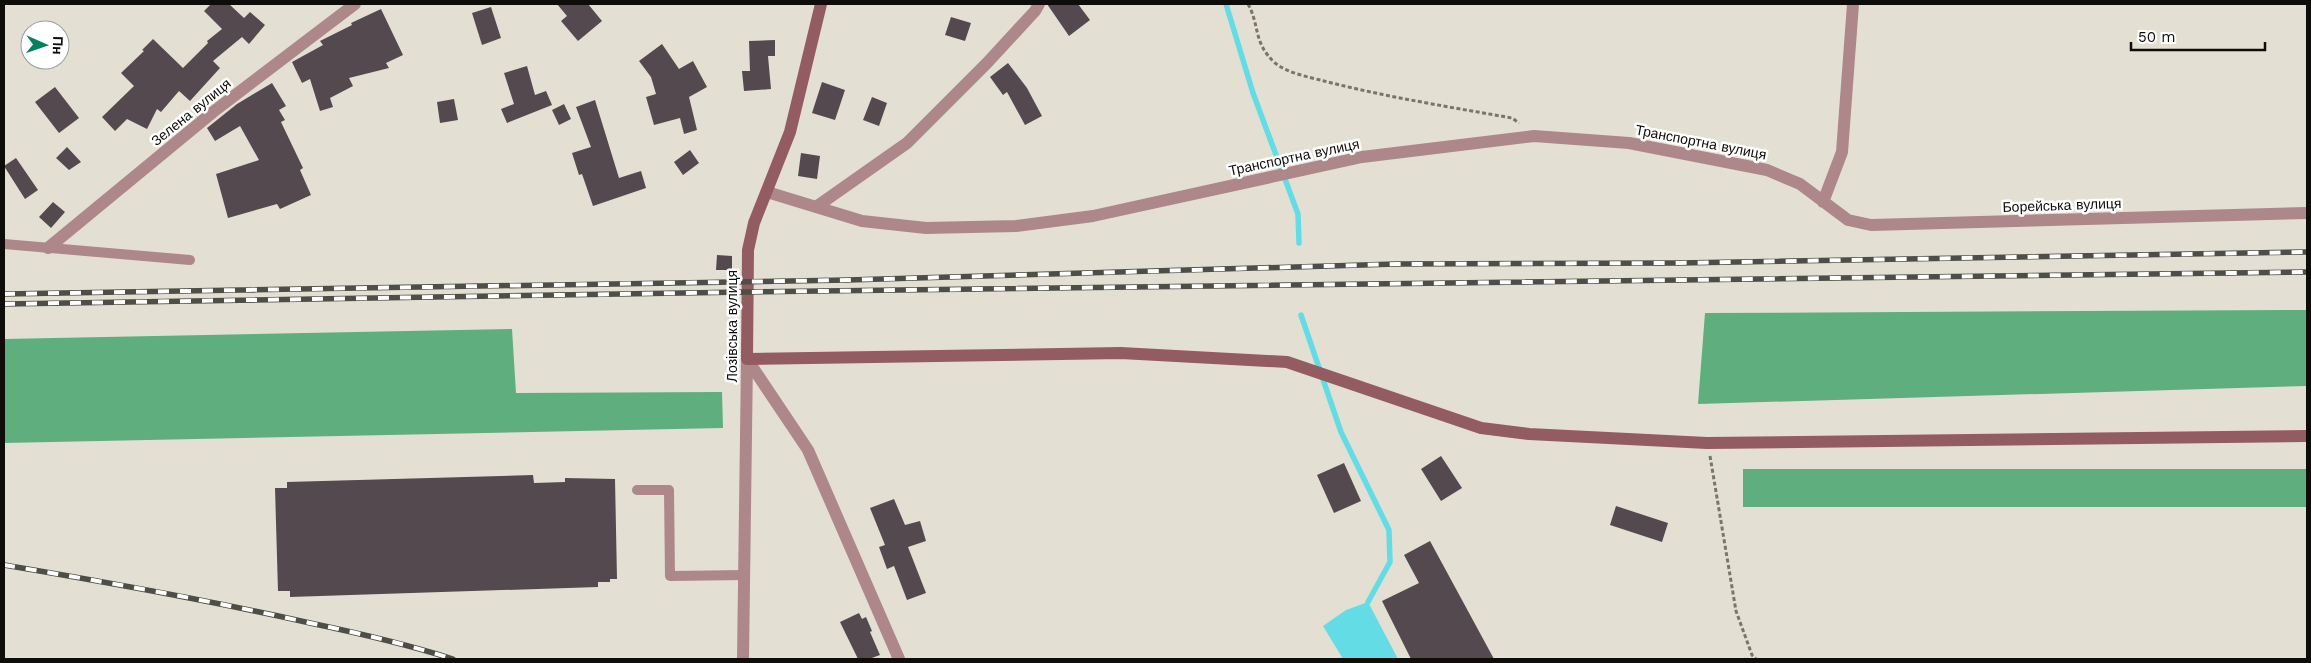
<svg xmlns="http://www.w3.org/2000/svg" width="2311" height="663" viewBox="0 0 2311 663" font-family="'Work Sans',sans-serif">
	<style>
		.forest { fill: #5fae7d }
		.water { fill: #64dce5 }
		.lines { fill: none; stroke-linecap: round; stroke-linejoin: round }
		.stream { stroke: #64dce5; stroke-width: 5.5 }
		.building { fill: #54494e }
		.path { stroke: #77756c; stroke-width: 3; stroke-dasharray: 4 2.5; stroke-linecap: butt }
		.service { stroke: #ae878b; stroke-width: 10 }
		.minor { stroke: #ae878b; stroke-width: 12 }
		.tertiary { stroke: #ae878b; stroke-width: 12 }
		.secondary { stroke: #935c63; stroke-width: 12 }
		.rail-casing { stroke: #4e4d46; stroke-width: 5.5 }
		.rail { stroke: #fff; stroke-width: 4; stroke-dasharray: 11; stroke-linecap: butt }
		.labels { text-anchor: middle; dominant-baseline: central; stroke-width: 5; stroke-linejoin: round; paint-order: stroke }
		.street-label { font-size: 14px; fill: #0e0d09; stroke: #fff }
	</style>
	<rect width="100%" height="100%" fill="#e3e0d3"/>
	<!-- forest -->
	<path class="forest" d="M 2307,310 L 2307,386 L 1698,404 L 1705,313 Z
		M 512,329 L 516,393 L 722,392 L 723,428 L 4,443 L 4,339 Z
		M 1743,469 L 2307,469 L 2307,507 L 1743,507 Z"/>
	<!-- water -->
	<path class="water" d="M 1368,602 L 1398,659 L 1343,659 L 1323,626 L 1346,610 Z"/>
	<g class="lines">
		<!-- stream -->
		<path class="stream" d="M 1226,4 L 1253,93 L 1298,214 L 1299,243
			M 1301,315 L 1341,432 L 1389,530 L 1390,562 L 1368,602"/>
	</g>
	<!-- building -->
	<path class="building" d="M 211,4 L 229,4 L 244,18 L 250,12 L 265,25 L 249,44 L 242,37 L 213,61 L 220,68 L 190,101 L 179,91 L 161,112 L 157,109 L 147,129 L 127,119 L 115,131 L 102,117 L 134,86 L 121,73 L 144,51 L 142,50 L 153,39 L 183,68 L 208,43 L 207,41 L 222,29 L 204,11 Z
		M 557,4 L 588,4 L 602,21 L 578,41 L 561,21 L 567,16 Z
		M 1047,4 L 1078,4 L 1090,20 L 1069,36 Z
		M 491,7 L 501,38 L 482,45 L 472,13 Z
		M 381,9 L 403,55 L 386,63 L 389,68 L 349,78 L 353,86 L 330,98 L 333,107 L 320,111 L 310,79 L 302,83 L 292,62 L 323,45 L 320,41 L 352,25 L 351,23 Z
		M 951,17 L 971,23 L 965,41 L 945,35 Z
		M 775,40 L 775,56 L 768,56 L 771,89 L 744,91 L 742,71 L 750,71 L 749,41 Z
		M 662,44 L 679,69 L 693,61 L 707,87 L 689,97 L 697,130 L 684,134 L 680,118 L 654,125 L 646,97 L 656,94 L 651,77 L 639,61 Z
		M 1008,63 L 1027,88 L 1042,116 L 1025,125 L 1007,92 L 1003,95 L 990,77 Z
		M 527,66 L 535,95 L 546,91 L 552,105 L 507,123 L 501,109 L 514,104 L 504,73 Z
		M 822,82 L 845,90 L 835,120 L 812,113 Z
		M 272,83 L 286,106 L 279,110 L 285,120 L 281,122 L 303,168 L 300,170 L 311,195 L 280,209 L 277,204 L 228,218 L 216,174 L 259,160 L 240,126 L 215,141 L 207,128 L 237,104 Z
		M 55,87 L 79,118 L 59,133 L 35,102 Z
		M 872,97 L 887,103 L 879,126 L 863,120 Z
		M 454,99 L 458,120 L 440,123 L 437,102 Z
		M 595,100 L 619,178 L 641,171 L 646,188 L 593,206 L 582,174 L 579,175 L 572,153 L 591,147 L 576,107 Z
		M 564,104 L 571,119 L 559,125 L 552,110 Z
		M 67,147 L 81,162 L 69,170 L 56,158 Z
		M 690,150 L 699,163 L 683,175 L 674,162 Z
		M 801,153 L 820,156 L 817,179 L 798,176 Z
		M 16,158 L 38,190 L 25,199 L 4,166 Z
		M 53,202 L 65,212 L 51,228 L 39,217 Z
		M 717,255 L 732,256 L 732,270 L 716,270 Z
		M 1441,456 L 1462,488 L 1441,501 L 1421,469 Z
		M 1344,463 L 1361,501 L 1334,513 L 1317,475 Z
		M 533,475 L 534,483 L 565,482 L 565,478 L 615,479 L 617,579 L 610,579 L 610,582 L 598,582 L 598,587 L 290,597 L 290,591 L 278,591 L 275,488 L 287,488 L 287,482 Z
		M 894,499 L 905,525 L 920,521 L 926,541 L 908,547 L 926,593 L 907,600 L 894,566 L 887,569 L 879,547 L 885,545 L 870,508 Z
		M 1616,506 L 1668,523 L 1662,542 L 1610,525 Z
		M 1430,541 L 1494,659 L 1411,659 L 1382,601 L 1419,583 L 1404,555 Z
		M 859,613 L 862,619 L 866,617 L 872,631 L 870,632 L 880,655 L 869,659 L 858,659 L 840,622 Z"/>
	<g class="lines">
		<!-- path -->
		<path class="path" d="M 1248,4 C 1260,26 1253,42 1274,62 C 1286,73 1309,77 1324,81 C 1386,97 1450,107 1512,118 L 1519,123
			M 1710,456 L 1736,611 L 1752,655 L 1756,659"/>
		<!-- service -->
		<path class="service" d="M 4,244 L 190,260
			M 637,490 L 669,490 L 670,576 L 744,575"/>
		<!-- minor -->
		<path class="minor" d="M 767,192 L 862,221 L 926,228 L 1016,226 L 1093,216 L 1362,157 L 1534,136 L 1629,143 L 1767,170 L 1800,184 L 1848,220 L 1871,225 L 2307,213
			M 1823,202 L 1842,152 L 1853,4
			M 816,207 L 907,143 L 987,63 L 1035,11 L 1039,4
			M 48,248 L 213,112 L 355,4
			M 747,359 L 808,450 L 899,659"/>
		<!-- tertiary -->
		<path class="tertiary" d="M 743,659 L 747,359"/>
		<!-- secondary -->
		<path class="secondary" d="M 821,4 L 790,132 L 754,223 L 748,250 L 747,359 L 1121,353 L 1287,362 L 1481,428 L 1529,434 L 1707,443 L 2307,436"/>
		<!-- rail casing -->
		<g class="rail-casing">
			<path id="rail" d="M 4,294 L 848,280 L 1396,264 L 1679,263 L 2307,252
				M 4,304 L 746,292 L 2307,272
				M 4,565 C 106,582 208,600 310,623 C 358,633 406,644 453,659"/>
		</g>
		<!-- rail -->
		<use href="#rail" class="rail"/>
	</g>
	<g class="labels">
		<!-- street labels -->
		<g class="street-label">
			<text transform="translate(191 112) rotate(-39)">Зелена вулиця</text>
			<text transform="translate(1701 142) rotate(11)">Транспортна вулиця</text>
			<text transform="translate(1294 157) rotate(-12)">Транспортна вулиця</text>
			<text transform="translate(2062 205) rotate(-2)">Борейська вулиця</text>
			<text transform="translate(732 326) rotate(-90)">Лозівська вулиця</text>
		</g>
	</g>
	<!-- border -->
	<rect width="2311" height="663" fill="none" stroke="#0e0d09" stroke-width="10"/>
	<!-- north arrow -->
	<g transform="translate(45 45) rotate(92)"><circle r="24" fill="#ffffff" stroke="#9f9e9d"/>
	<path d="M0-4L9 19L0 12L-9 19Z" fill="#048161"/>
	<text y="-8" font-size="14" font-weight="bold" text-anchor="middle" fill="#0e0d09">Пн</text>
	</g>
	<!-- scale -->
	<path d="M2131 42v8h134v-8" fill="none" stroke="#0e0d09" stroke-width="2.5"/>
	<text x="2138" y="42" font-size="15" fill="#0e0d09" stroke="#ffffff" stroke-width="4" paint-order="stroke">50 m</text>
</svg>
